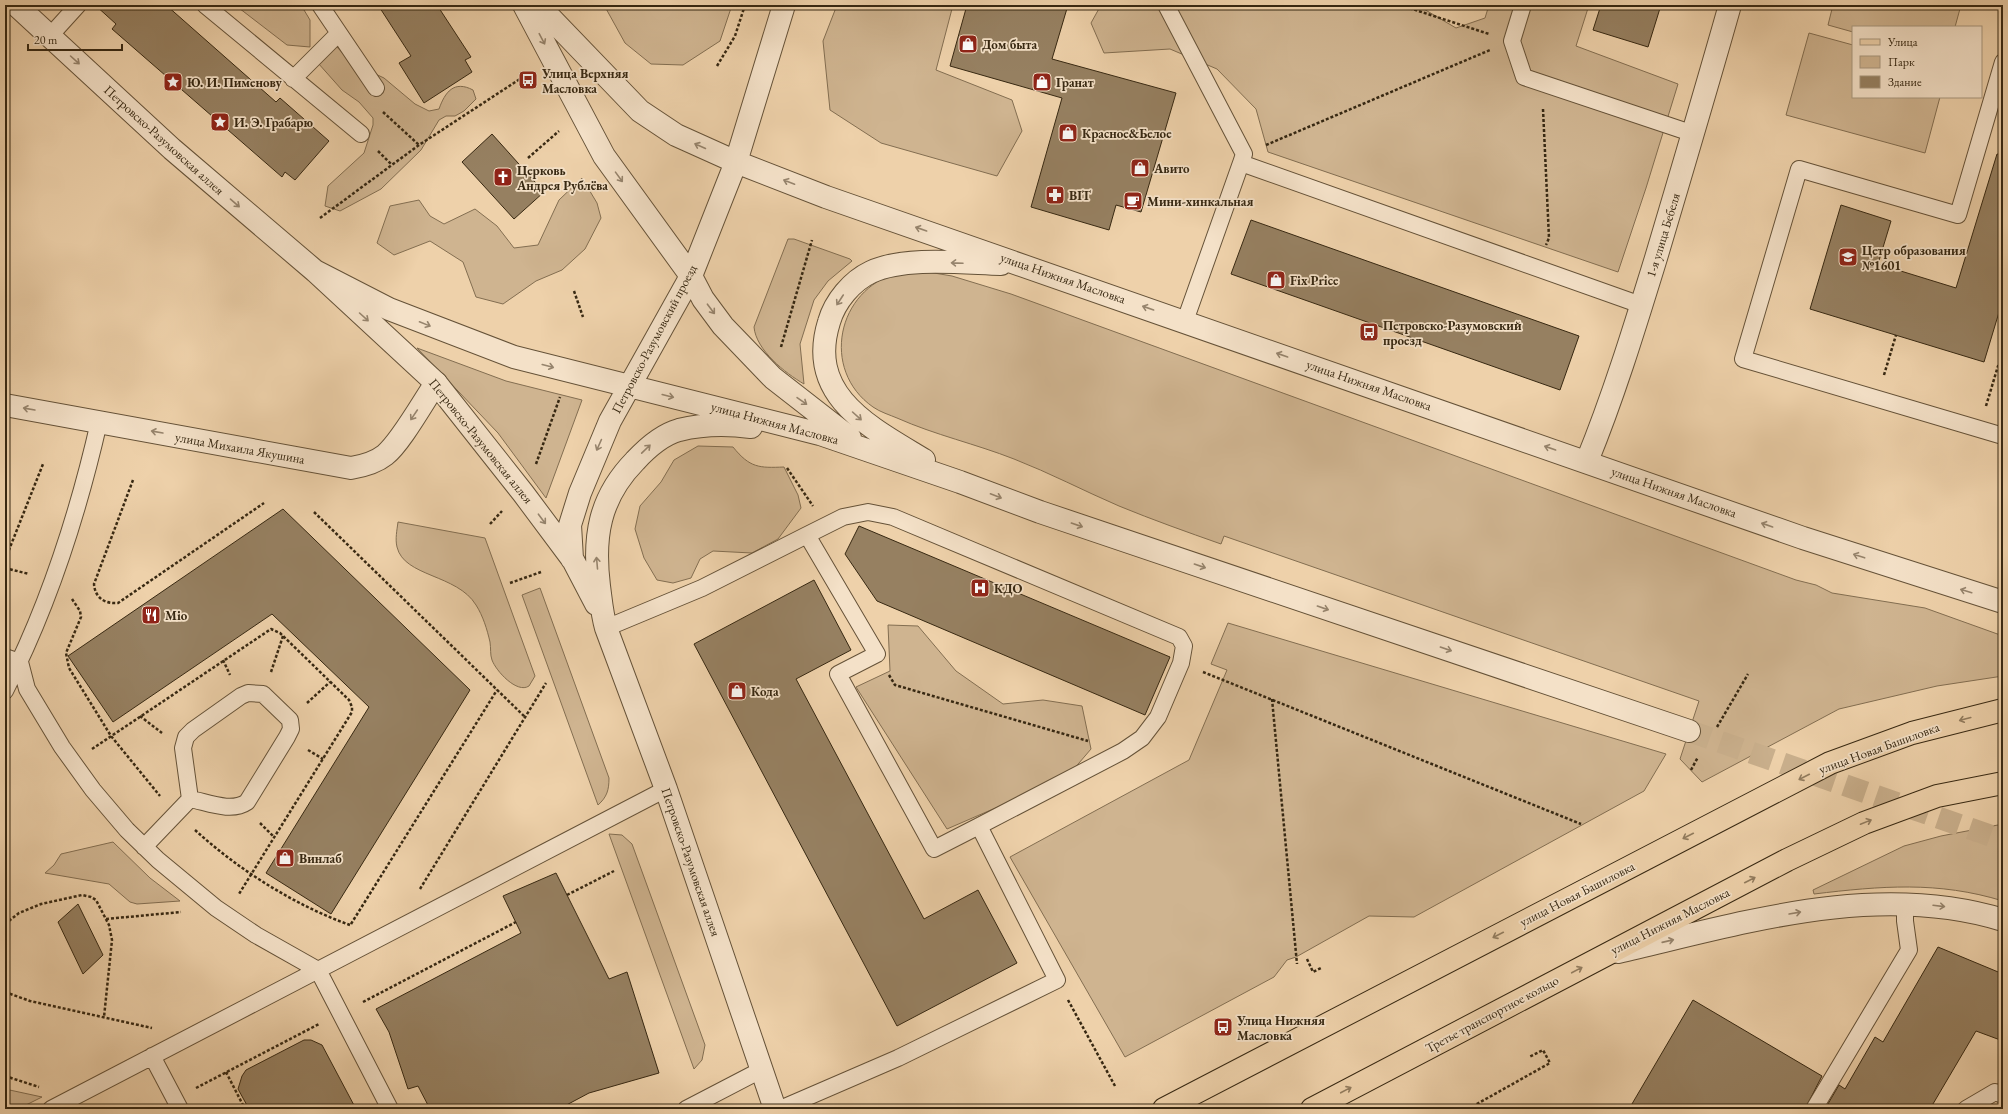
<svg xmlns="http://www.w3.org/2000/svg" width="2008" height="1114" viewBox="0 0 2008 1114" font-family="'EB Garamond',serif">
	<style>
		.green { fill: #cfb490; stroke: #836e51 }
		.building { fill: #968061; stroke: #372812 }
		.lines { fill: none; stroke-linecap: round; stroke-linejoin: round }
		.tertiary-tunnel { stroke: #c9af8c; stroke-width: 22; stroke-dasharray: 22 11; stroke-linecap: butt }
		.service-casing { stroke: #655238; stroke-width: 18 }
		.minor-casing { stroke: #655238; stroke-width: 24 }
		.tertiary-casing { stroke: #655238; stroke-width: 24 }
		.primary-casing { stroke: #372812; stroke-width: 24 }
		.path { stroke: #372812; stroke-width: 2.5; stroke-dasharray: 3 2; stroke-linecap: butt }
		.service { stroke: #f4e1c8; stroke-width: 16 }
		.minor { stroke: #f4e1c8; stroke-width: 22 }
		.tertiary { stroke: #f4e1c8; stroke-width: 22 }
		.primary { stroke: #eed1aa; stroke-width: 22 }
		.oneway { stroke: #96846d }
		.oneway2 { stroke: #927c5e }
		.labels { text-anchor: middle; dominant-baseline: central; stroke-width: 3.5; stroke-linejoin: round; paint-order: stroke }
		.poi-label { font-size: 13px; font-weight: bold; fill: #372812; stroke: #f4e1c8; text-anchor: start }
		.street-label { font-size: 13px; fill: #372812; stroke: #f4e1c8 }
	</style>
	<rect width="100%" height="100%" fill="#eed1aa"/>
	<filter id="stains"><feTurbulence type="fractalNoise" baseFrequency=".005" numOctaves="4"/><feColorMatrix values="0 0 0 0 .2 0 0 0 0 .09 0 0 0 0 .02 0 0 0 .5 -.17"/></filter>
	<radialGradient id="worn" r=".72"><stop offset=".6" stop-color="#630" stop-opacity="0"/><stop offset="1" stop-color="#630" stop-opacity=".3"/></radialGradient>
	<!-- green -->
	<path class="green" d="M 235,5 L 301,5 L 310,20 L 310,47 L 287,45 Z
		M 604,5 L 732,5 L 720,41 L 683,65 L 651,64 L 625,43 Z
		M 837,5 L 953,5 L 936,70 L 1012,100 L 1022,131 L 997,176 L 881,143 L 830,110 L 823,41 Z
		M 1101,5 L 1343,5 L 1350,8 L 1351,5 L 1417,5 L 1456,28 L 1485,18 L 1489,5 L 1589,5 L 1576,46 L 1678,84 L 1646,188 L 1618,272 L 1268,152 L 1256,109 L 1217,69 L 1170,49 L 1104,53 L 1091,23 Z
		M 1833,5 L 1961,5 L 1955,27 L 1853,27 L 1853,32 L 1828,25 Z
		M 1809,33 L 1853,45 L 1853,97 L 1940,97 L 1925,153 L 1786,115 Z
		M 336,46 L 352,63 L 384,78 L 415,104 L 429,111 L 439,109 C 445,92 454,80 473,90 L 476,99 L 464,111 L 455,116 L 446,116 L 439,120 L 421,150 L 381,189 L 340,211 L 325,206 L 328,186 L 364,153 L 373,125 L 373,118 L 359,102 L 342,90 L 318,63 Z
		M 582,178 L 597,203 L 601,218 L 585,249 L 562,270 L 536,281 L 503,304 L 476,297 L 463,262 L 430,241 L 394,255 L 377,243 L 390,206 L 419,200 L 430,216 L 444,224 L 475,209 L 497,226 L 514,248 L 538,245 L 559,200 Z
		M 788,239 L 794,239 L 850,259 L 852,261 L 828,281 L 814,300 L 800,344 L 804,384 C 785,373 756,350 754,327 Z
		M 922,271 L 952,276 L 1011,294 L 1796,580 L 1816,585 L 1832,593 L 1925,608 L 2003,636 L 2003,676 L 1937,686 L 1839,709 L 1702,782 L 1680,759 L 1699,701 L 1224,536 L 1221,544 C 1187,532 1153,520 1119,506 C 1084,491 1050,473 1014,459 C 976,444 935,435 897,418 C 890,415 880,412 873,407 C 820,370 837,289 898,273 C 906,271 915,272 922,271 Z
		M 417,348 L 506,381 L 582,400 L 546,498 L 498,433 Z
		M 698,446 L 733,447 C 750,468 759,468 784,467 L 798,495 L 801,508 L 778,539 L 752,553 L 713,551 L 700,559 L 691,578 L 673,583 L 657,580 L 644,558 L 635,529 L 640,506 L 661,482 L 674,460 Z
		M 398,522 L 485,538 L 535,676 L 529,686 C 517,694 496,671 492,660 C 490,655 491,648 490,642 C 487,629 483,616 476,605 C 457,574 404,577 397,547 C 395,539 397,530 398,522 Z
		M 540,588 L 609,778 C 609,790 607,797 598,805 L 522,595 Z
		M 1228,623 L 1666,754 L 1644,791 L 1414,917 L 1369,916 L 1296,957 L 1287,960 L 1274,977 L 1125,1057 L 1010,857 L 1189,760 L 1227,670 L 1211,664 Z
		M 888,625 L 918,626 L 956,671 L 1003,704 L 1043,700 L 1082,706 L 1091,749 L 1067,777 L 947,829 L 856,687 L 890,671 Z
		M 2003,824 L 2003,901 C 1938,881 1881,886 1814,894 L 1813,890 L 1904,846 L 1941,836 Z
		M 609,834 L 622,835 L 632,844 L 705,1045 L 702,1060 L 694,1069 Z
		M 113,842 L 150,878 L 180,901 L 137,904 L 130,902 L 109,884 L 45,873 L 54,865 L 61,854 Z
		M 5,1089 L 42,1097 L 18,1109 L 5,1109 Z"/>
	<!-- building -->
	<path class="building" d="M 95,5 L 166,5 L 276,102 L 280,98 L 329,141 L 295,180 L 285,172 L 282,177 L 112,29 L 116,24 Z
		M 378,5 L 437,5 L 471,57 L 465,60 L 472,72 L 424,103 L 399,63 L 411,56 Z
		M 967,5 L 1068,5 L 1052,59 L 1176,93 L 1141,212 L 1116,205 L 1109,230 L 1031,207 L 1062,98 L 950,66 Z
		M 1601,5 L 1661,5 L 1648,47 L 1593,30 Z
		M 492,134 L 544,192 L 514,219 L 462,162 Z
		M 1997,154 L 2003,155 L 2003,299 L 1984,362 L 1810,309 L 1841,205 L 1891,221 L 1878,264 L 1956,288 Z
		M 1251,220 L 1579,336 L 1560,390 L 1231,274 Z
		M 283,509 L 470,690 L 331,914 L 266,873 L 369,707 L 272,614 L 113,722 L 68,656 Z
		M 859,526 L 1170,657 L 1145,715 L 877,601 L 845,554 Z
		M 814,580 L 851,650 L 796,679 L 924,919 L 978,890 L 1017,963 L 897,1026 L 694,644 Z
		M 556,873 L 609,979 L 627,972 L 659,1073 L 589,1093 L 559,1109 L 430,1109 L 418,1086 L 408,1089 L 389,1032 L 376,1009 L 521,933 L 503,896 Z
		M 78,904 L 103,955 L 83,974 L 58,922 Z
		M 1938,947 L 2003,974 L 2003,1041 L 1976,1031 L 1930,1109 L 1825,1109 L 1839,1085 L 1845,1089 L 1875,1037 L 1883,1042 Z
		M 1693,1000 L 1822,1076 L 1805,1109 L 1629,1109 Z
		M 304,1040 L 311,1040 L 322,1045 L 356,1109 L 249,1109 L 238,1089 L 242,1076 L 246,1070 Z"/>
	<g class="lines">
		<!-- tertiary-tunnel -->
		<path class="tertiary-tunnel" d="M 1689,731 L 2003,840"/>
		<!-- service casing -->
		<g class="service-casing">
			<path id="service" d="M 205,5 L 361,134
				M 320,5 L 376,88
				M 1166,5 L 1244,154 L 1241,163
				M 1523,5 L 1512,41 L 1524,77 L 1694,134
				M 49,37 L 78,5
				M 2003,62 L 1958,215 L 1799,169 L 1743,359 L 2003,436
				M 293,79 L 338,34
				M 1185,321 L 1241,163 L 1641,305
				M 807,535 L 843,517 L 868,512 L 893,517 L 1179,637 L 1184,646 L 1181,663 L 1158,717 L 1142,738 L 1123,751 L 979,826
				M 606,628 L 702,588 L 807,535 L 877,654 L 838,674 L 934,849 L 979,826 L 1057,980 L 898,1058 L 780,1109
				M 5,657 L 20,662 L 27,689 L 62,747 L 93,790 L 127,830 L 158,860 L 216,908 L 256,935 L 318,970 L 390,1109
				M 5,691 C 48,607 78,514 99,422
				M 144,847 L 190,799 C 207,802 231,813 247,802 L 287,737 L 291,729 L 290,720 L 263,694 L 248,693 L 241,696 L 193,730 L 186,737 L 183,748 L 190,799
				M 152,1056 L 180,1109
				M 51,1109 L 666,789
				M 686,1109 L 761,1070
				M 1814,1109 L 1909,950 L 1905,921 L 1905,903
				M 1966,1109 L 1995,1092 L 2003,1095"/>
		</g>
		<!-- minor casing -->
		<g class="minor-casing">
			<path id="minor" d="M 5,405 L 351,468 C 363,466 375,463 385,455 C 401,442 423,402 436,383
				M 1587,461 C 1614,395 1635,326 1656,258 C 1681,174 1706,90 1730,5
				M 1618,952 C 1743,923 1876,881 2003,920"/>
		</g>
		<!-- tertiary casing -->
		<g class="tertiary-casing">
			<path id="tertiary" d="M 16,5 L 172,149 L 315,271 L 436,383 L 523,493 L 573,560 L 596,604
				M 524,5 L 604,156 L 691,276 L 703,299 L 723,326 L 773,378 L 850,438
				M 538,5 L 640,111 L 676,135 L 736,162 L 826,197 L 1803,538 L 2003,602
				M 315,271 L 389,309 L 514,357 L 820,434 L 960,482 L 1040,512 L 1689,731
				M 751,427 C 728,424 703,424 679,430 C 661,435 647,448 635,461 C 599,498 593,537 599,586 C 601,601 602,614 606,628 L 666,789 L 775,1109
				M 924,460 C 870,427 806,396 829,322 C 835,301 852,281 871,272 C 905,256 964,263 1001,264
				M 572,559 L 570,525 L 580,493 L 610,421 L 691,276 L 736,162 L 784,5"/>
		</g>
		<!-- primary casing -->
		<g class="primary-casing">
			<path id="primary" d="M 1164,1109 L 1830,763 L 1912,733 L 2003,710
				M 1312,1109 L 1787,860 L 1864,823 L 1937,796 L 2003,783"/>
		</g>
		<!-- path -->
		<path class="path" d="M 1400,5 L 1489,34
			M 717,66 L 735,36 L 745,5
			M 1543,109 L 1549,238 L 1546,245
			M 383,112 L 419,145
			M 1266,145 L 1490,50
			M 378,151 L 392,165
			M 528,158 L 559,131
			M 320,218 L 419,145 L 523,77
			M 574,291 L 583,317
			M 781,347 L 812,240
			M 1884,375 L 1896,335
			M 1986,406 L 1998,366 L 2003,367
			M 536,464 L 560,397
			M 787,468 L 813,506
			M 133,480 L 94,584 C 95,598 105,604 118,603 L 264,503
			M 314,512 L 525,717
			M 490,524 L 502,511
			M 5,560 L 43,464
			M 5,568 L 29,574
			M 510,583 L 541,572
			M 72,599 L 80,611 L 81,617 L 66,653 L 69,668 L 111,736 L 160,796
			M 223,660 L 230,675
			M 271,672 L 283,636
			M 1203,672 L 1581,824
			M 889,675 L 895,685 L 1088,741
			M 1272,699 L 1297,964
			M 307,703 L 330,682
			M 140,716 L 162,733
			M 1717,727 L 1748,674
			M 92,749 L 271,629 L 280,633 L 349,700 L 352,707 L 352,712 L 239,894
			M 308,750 L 323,759
			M 1691,770 L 1698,757
			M 260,823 L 274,837
			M 195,830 C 239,870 294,905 350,925
			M 420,889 L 546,683
			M 567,895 L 614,871
			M 106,919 L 181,912
			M 5,924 L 19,913 L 41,904 L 82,895 L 91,897 L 96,900 L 109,925 L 112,940 L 104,1017
			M 351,924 L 497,690
			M 1307,959 L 1313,972 L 1321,968
			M 5,992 L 30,1001 L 152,1028
			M 1068,1000 L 1115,1086
			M 363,1002 L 516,922
			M 226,1072 L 245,1109
			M 5,1076 L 39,1087
			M 196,1088 L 319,1024
			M 1468,1109 L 1550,1063 L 1543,1050 L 1529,1057"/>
		<!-- service -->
		<use href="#service" class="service"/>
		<!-- minor -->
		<use href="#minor" class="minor"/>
		<!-- tertiary -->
		<use href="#tertiary" class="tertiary"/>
		<!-- primary -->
		<use href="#primary" class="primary"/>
	</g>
	<!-- one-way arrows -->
	<defs><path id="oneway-shaft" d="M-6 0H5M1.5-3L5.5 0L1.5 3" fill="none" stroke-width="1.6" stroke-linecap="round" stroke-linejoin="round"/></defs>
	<g class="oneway">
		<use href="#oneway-shaft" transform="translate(542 39) rotate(62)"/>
		<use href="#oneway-shaft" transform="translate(75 60) rotate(42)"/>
		<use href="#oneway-shaft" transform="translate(700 146) rotate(-156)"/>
		<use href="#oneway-shaft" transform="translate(619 177) rotate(54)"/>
		<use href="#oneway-shaft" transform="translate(789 182) rotate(-159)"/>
		<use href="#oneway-shaft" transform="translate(235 203) rotate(41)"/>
		<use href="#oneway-shaft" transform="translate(921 229) rotate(-161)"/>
		<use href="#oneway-shaft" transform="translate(957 263) rotate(-178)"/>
		<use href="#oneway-shaft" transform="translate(840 300) rotate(123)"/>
		<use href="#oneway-shaft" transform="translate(1148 308) rotate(-161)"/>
		<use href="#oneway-shaft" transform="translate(711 309) rotate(53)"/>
		<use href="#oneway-shaft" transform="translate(364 317) rotate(42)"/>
		<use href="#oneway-shaft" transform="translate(425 324) rotate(22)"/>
		<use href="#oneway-shaft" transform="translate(1282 355) rotate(-161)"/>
		<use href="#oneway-shaft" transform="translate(548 366) rotate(15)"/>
		<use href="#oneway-shaft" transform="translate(668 396) rotate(14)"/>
		<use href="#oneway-shaft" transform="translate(802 401) rotate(35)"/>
		<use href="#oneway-shaft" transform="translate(29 409) rotate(-170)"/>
		<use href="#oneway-shaft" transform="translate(414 415) rotate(124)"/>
		<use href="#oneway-shaft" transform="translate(857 416) rotate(42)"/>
		<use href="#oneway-shaft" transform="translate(157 432) rotate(-170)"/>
		<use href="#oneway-shaft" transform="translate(599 445) rotate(114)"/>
		<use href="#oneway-shaft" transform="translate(1550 448) rotate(-161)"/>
		<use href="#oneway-shaft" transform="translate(646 449) rotate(-44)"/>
		<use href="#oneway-shaft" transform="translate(996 496) rotate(21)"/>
		<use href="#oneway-shaft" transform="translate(542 519) rotate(53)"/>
		<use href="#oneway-shaft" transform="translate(1077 525) rotate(19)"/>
		<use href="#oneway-shaft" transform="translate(1767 525) rotate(-161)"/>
		<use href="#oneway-shaft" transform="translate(1859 556) rotate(-162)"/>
		<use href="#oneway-shaft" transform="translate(597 563) rotate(-95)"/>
		<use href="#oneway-shaft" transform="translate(1200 566) rotate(19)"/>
		<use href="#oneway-shaft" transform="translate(1966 591) rotate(-163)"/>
		<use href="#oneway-shaft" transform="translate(1323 608) rotate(19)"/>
		<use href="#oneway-shaft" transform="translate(1446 649) rotate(19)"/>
		<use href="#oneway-shaft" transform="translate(1939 906) rotate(7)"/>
		<use href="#oneway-shaft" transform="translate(1795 913) rotate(-10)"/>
		<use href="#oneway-shaft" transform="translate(1668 941) rotate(-13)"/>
	</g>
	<g class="oneway2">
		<use href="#oneway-shaft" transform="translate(1965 719) rotate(165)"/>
		<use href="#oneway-shaft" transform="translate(1804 777) rotate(153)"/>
		<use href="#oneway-shaft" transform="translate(1866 822) rotate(-22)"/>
		<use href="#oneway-shaft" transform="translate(1688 836) rotate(153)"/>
		<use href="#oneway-shaft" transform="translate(1750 880) rotate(-27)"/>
		<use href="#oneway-shaft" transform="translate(1498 935) rotate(153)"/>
		<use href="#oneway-shaft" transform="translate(1577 970) rotate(-28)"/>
		<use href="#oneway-shaft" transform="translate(1346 1090) rotate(-28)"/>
	</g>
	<!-- icons -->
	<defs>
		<g id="shop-square" transform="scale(1)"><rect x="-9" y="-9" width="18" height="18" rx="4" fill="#8f2418" stroke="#f4e1c8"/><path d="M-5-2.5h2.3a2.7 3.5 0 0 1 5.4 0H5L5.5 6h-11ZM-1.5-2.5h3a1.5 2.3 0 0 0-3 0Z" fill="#fff"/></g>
		<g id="bus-square" transform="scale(1)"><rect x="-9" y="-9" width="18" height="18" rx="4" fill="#8f2418" stroke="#f4e1c8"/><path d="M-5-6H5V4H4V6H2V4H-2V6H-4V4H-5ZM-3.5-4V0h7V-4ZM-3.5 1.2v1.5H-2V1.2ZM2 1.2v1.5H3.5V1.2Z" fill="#fff"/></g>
		<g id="sight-square" transform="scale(1)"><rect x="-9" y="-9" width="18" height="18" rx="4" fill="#8f2418" stroke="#f4e1c8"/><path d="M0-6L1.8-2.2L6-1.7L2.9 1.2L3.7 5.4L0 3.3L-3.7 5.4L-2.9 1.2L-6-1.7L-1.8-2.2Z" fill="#fff"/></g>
		<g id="church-square" transform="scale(1)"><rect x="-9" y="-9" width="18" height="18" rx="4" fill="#8f2418" stroke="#f4e1c8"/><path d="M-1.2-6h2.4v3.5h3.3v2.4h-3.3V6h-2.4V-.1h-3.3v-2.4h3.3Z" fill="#fff"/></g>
		<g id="pharmacy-square" transform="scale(1)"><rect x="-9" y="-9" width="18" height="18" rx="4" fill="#8f2418" stroke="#f4e1c8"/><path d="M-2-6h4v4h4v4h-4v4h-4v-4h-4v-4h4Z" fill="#fff"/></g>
		<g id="cafe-square" transform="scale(1)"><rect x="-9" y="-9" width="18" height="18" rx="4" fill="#8f2418" stroke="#f4e1c8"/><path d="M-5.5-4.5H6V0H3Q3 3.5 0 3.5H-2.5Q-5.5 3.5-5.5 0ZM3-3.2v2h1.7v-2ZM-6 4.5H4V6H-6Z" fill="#fff"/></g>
		<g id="school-square" transform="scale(1)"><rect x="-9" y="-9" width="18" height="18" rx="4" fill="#8f2418" stroke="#f4e1c8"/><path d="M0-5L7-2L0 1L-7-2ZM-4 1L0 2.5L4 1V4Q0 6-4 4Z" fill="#fff"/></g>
		<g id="hospital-square" transform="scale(1)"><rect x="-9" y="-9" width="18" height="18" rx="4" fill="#8f2418" stroke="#f4e1c8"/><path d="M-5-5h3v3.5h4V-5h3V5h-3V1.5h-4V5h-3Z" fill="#fff"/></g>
		<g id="restaurant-square" transform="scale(1)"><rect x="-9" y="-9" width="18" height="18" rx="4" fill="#8f2418" stroke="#f4e1c8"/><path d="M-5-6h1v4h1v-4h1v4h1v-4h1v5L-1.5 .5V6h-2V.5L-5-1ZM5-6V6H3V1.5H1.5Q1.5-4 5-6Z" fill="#fff"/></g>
	</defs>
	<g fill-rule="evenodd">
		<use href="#shop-square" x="968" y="44"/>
		<use href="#bus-square" x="528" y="80"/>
		<use href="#sight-square" x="173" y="82"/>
		<use href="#shop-square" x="1042" y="82"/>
		<use href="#sight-square" x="220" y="122"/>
		<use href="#shop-square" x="1068" y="133"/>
		<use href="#shop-square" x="1140" y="168"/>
		<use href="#church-square" x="503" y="177"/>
		<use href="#pharmacy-square" x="1055" y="195"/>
		<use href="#cafe-square" x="1133" y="201"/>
		<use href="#school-square" x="1848" y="257"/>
		<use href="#shop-square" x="1276" y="280"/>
		<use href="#bus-square" x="1369" y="332"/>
		<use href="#hospital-square" x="980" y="588"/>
		<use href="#restaurant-square" x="151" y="615"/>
		<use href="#shop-square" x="737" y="691"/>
		<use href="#shop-square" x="285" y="858"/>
		<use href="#bus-square" x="1223" y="1027"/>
	</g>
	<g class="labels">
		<!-- poi labels -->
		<g class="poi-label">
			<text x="982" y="44">Дом быта</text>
			<text x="542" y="73">Улица Верхняя<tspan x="542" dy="15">Масловка</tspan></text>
			<text x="187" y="82">Ю. И. Пименову</text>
			<text x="1056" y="82">Гранат</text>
			<text x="234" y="122">И. Э. Грабарю</text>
			<text x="1082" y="133">Красное&amp;Белое</text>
			<text x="1154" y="168">Авито</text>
			<text x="517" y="170">Церковь<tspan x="517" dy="15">Андрея Рублёва</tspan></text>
			<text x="1069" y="195">BIT</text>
			<text x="1147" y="201">Мини-хинкальная</text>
			<text x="1862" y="250">Цетр образования<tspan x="1862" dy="15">№1601</tspan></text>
			<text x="1290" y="280">Fix Price</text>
			<text x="1383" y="325">Петровско-Разумовский<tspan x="1383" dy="15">проезд</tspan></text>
			<text x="994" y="588">КДО</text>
			<text x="165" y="615">Mio</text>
			<text x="751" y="691">Кода</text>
			<text x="299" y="858">Винлаб</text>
			<text x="1237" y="1020">Улица Нижняя<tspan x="1237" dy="15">Масловка</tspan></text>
		</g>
		<!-- street labels -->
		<g class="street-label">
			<text transform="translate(164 140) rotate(42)">Петровско-Разумовская аллея</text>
			<text transform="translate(1663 235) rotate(-73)">1-я улица Бебеля</text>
			<text transform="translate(1063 278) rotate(19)">улица Нижняя Масловка</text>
			<text transform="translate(654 339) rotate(-62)">Петровско-Разумовский проезд</text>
			<text transform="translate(1369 385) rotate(19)">улица Нижняя Масловка</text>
			<text transform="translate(775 423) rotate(15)">улица Нижняя Масловка</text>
			<text transform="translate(481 441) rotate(51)">Петровско-Разумовская аллея</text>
			<text transform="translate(240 448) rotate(10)">улица Михаила Якушина</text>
			<text transform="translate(1674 492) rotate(19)">улица Нижняя Масловка</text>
			<text transform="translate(1879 748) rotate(-20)">улица Новая Башиловка</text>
			<text transform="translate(691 862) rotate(71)">Петровско-Разумовская аллея</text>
			<text transform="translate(1577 894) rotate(-27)">улица Новая Башиловка</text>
			<text transform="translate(1670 921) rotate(-27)">улица Нижняя Масловка</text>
			<text transform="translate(1492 1014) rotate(-28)">Третье транспортное кольцо</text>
		</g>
	</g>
	<!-- margin -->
	<rect width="2008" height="1114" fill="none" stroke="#eed1aa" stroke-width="20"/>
	<rect x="6" y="6" width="1996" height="1102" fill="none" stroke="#372812" stroke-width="2"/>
	<rect x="10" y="10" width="1988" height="1094" fill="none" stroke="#372812"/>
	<!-- legend -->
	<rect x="1852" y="26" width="130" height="72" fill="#f4e1c8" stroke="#a8977f"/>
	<rect x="1860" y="39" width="20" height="6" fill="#eed1aa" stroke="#a8977f"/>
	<text x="1888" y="46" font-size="12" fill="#372812">Улица</text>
	<rect x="1860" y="56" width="20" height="12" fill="#cfb490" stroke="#a8977f"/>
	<text x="1888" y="66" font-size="12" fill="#372812">Парк</text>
	<rect x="1860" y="76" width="20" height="12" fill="#968061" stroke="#a8977f"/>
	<text x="1888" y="86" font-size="12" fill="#372812">Здание</text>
	<!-- scale -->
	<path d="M28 44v6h94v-6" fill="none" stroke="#372812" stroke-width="2"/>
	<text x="34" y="44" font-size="12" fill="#372812" stroke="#f4e1c8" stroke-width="3" paint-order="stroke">20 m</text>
	<rect width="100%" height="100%" filter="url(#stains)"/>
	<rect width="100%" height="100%" fill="url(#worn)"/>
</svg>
